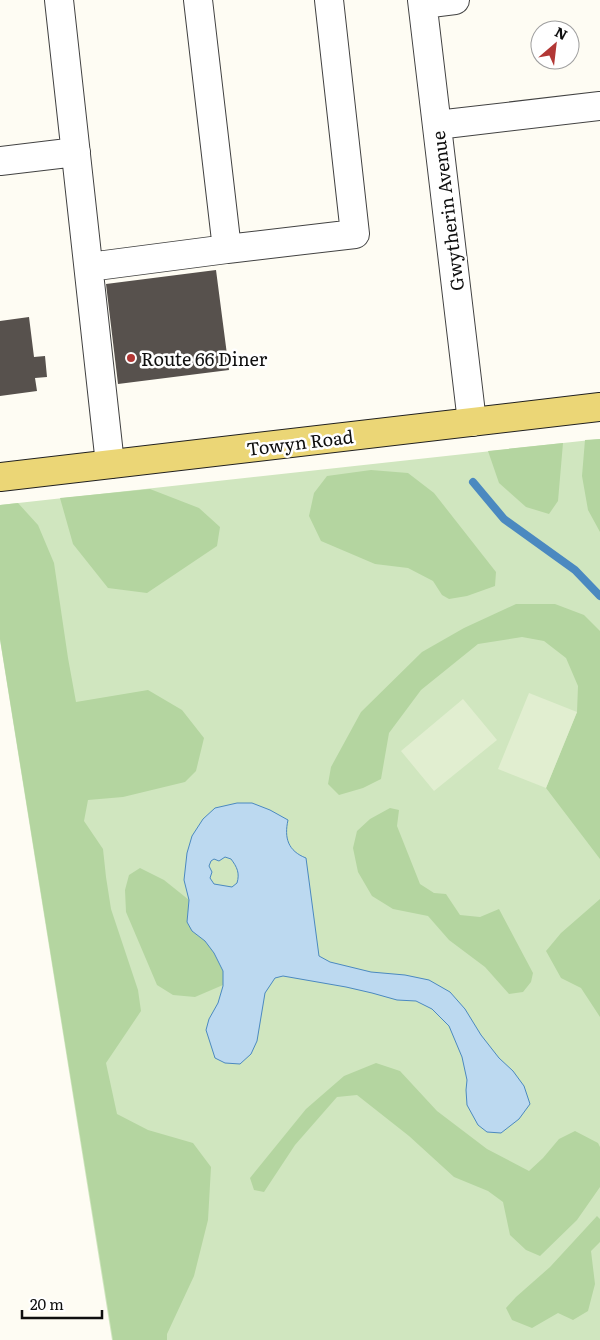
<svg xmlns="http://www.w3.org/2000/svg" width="600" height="1340" viewBox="0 0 600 1340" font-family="Literata,serif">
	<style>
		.green { fill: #d0e6bf }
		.forest { fill: #b4d5a0 }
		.pitch { fill: #e1eed0 }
		.water { fill: #bcd9f0; stroke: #4b89c0; fill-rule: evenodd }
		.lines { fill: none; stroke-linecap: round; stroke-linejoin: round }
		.stream { stroke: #4b89c0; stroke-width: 8 }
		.building { fill: #57514d }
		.minor-casing { stroke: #424242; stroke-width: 30 }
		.major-casing { stroke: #202020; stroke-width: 30 }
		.minor { stroke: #fff; stroke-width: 28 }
		.major { stroke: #ebd676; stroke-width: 28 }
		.poi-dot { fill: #b23735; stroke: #fff; stroke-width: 2 }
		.labels { text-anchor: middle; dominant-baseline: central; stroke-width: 5; stroke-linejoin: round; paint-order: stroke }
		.street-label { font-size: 18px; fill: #0f0f0f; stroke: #fff }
		.poi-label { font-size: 18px; fill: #0f0f0f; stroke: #fff; text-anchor: start }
	</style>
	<rect width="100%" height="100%" fill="#fefcf3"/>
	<!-- green -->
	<path class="green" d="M 600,439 L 600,1340 L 112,1340 L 0,640 L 0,505 Z"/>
	<!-- forest -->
	<path class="forest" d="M 600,439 L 600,532 L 588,510 L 582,476 L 585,440 Z
		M 563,443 L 558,501 L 549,514 L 526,507 L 499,483 L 488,451 Z
		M 371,470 L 408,473 L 434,493 L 496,572 L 495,586 L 467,596 L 449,599 L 442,595 L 433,581 L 408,568 L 375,564 L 321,541 L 309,516 L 314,493 L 327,476 Z
		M 150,489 L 199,508 L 220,527 L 217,546 L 147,593 L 108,588 L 73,544 L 60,498 Z
		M 18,503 L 38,525 L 54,563 L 68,658 L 76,702 L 148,690 L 182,710 L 204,738 L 196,771 L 185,782 L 123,797 L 88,800 L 84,821 L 103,849 L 106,877 L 111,909 L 138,990 L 141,1011 L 106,1063 L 117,1114 L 148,1130 L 193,1143 L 211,1167 L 208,1220 L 194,1276 L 167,1334 L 167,1340 L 113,1340 L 0,639 L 0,505 Z
		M 516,604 L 555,604 L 584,615 L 600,631 L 600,859 L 546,788 L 577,712 L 578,686 L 566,658 L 544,641 L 522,637 L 478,644 L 421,690 L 389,733 L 381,779 L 363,788 L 339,795 L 328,784 L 331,767 L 361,712 L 422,652 L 464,628 Z
		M 390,808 L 399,810 L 397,826 L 420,884 L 434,893 L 446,894 L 460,915 L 480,917 L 499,909 L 533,973 L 531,982 L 523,992 L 509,994 L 485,967 L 449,940 L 428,916 L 393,909 L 372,896 L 358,872 L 353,848 L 357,831 L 370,819 Z
		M 140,868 L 164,880 L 189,900 L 187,922 L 192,931 L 205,941 L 214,953 L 223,971 L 223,985 L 195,997 L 173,995 L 157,985 L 126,912 L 125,890 L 129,875 Z
		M 600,899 L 600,1017 L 581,988 L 561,978 L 546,951 L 561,933 Z
		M 376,1063 L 400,1071 L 437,1111 L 487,1149 L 529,1171 L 543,1158 L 559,1139 L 575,1131 L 598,1143 L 600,1147 L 600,1187 L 577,1220 L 540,1256 L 526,1250 L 510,1235 L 503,1202 L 488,1191 L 454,1177 L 409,1136 L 357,1095 L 337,1097 L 295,1145 L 264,1192 L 254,1190 L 250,1178 L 306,1109 L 344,1076 Z
		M 597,1216 L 600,1219 L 600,1242 L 591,1251 L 595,1284 L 588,1311 L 573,1320 L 558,1313 L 532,1328 L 512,1320 L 506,1308 L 516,1297 L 550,1267 Z"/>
	<!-- pitch -->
	<path class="pitch" d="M 529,693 L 577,712 L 546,788 L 498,769 Z
		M 463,699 L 497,740 L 434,791 L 401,751 Z"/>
	<!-- water -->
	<path class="water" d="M 237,803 L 252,803 L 270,810 L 288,820 C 284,838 288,851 306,858 L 319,956 L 330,962 L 371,972 L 405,975 L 429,980 L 450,992 L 465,1009 L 481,1035 L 499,1058 L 513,1071 L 524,1086 L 530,1104 L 519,1119 L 501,1133 L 487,1132 L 478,1125 L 467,1105 L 466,1090 L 467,1080 L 462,1057 L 449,1026 L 432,1009 L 416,1001 L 397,1000 L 372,993 L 346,987 L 283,976 L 275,978 L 265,993 L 257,1041 L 251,1054 L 240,1064 L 225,1063 L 215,1058 L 206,1030 L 209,1019 L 218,1003 L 223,986 L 223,971 L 214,953 L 205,941 L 192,931 L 187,922 L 189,900 L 184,880 L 187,853 L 192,836 L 203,819 L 215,808 ZM 225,857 L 231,859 C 237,867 240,873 237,883 L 232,887 L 214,884 L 210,878 L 212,872 L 209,866 L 211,861 L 214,859 L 219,861 Z"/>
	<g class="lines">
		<!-- stream -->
		<path class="stream" d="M 473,482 L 504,519 L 575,570 L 600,596"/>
	</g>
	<!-- building -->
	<path class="building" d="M 216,270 L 229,370 L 118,384 L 106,284 Z
		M 29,317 L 34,357 L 45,356 L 47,377 L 35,378 L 37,391 L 0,396 L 0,321 Z"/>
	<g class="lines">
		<!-- minor casing -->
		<g class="minor-casing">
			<path id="minor" d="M 59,0 L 110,464
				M 198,0 L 227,249 L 355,234 L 329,0
				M 422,0 L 472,422
				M 423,4 L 455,0
				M 437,125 L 600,106
				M 0,161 L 76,152
				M 89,267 L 227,249"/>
		</g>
		<!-- major casing -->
		<g class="major-casing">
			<path id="major" d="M 0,477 L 600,407"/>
		</g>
		<!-- minor -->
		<use href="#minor" class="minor"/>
		<!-- major -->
		<use href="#major" class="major"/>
	</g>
	<!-- markers -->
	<circle class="poi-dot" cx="131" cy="358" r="5"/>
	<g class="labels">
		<!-- street labels -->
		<g class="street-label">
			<text transform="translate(447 211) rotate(-97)">Gwytherin Avenue</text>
			<text transform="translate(300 442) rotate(-7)">Towyn Road</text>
		</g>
		<!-- poi labels -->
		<g class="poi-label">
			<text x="141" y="358">Route 66 Diner</text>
		</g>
	</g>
	<!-- north arrow -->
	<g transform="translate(555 45) rotate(28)"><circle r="24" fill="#ffffff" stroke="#9f9f9f"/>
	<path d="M0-4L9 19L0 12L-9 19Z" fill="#b23735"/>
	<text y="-8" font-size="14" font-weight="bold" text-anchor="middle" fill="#0f0f0f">N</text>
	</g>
	<!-- scale -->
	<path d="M22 1310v8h80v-8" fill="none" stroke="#0f0f0f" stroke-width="2.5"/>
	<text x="30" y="1310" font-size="15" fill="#0f0f0f" stroke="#ffffff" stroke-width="4" paint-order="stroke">20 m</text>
</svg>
